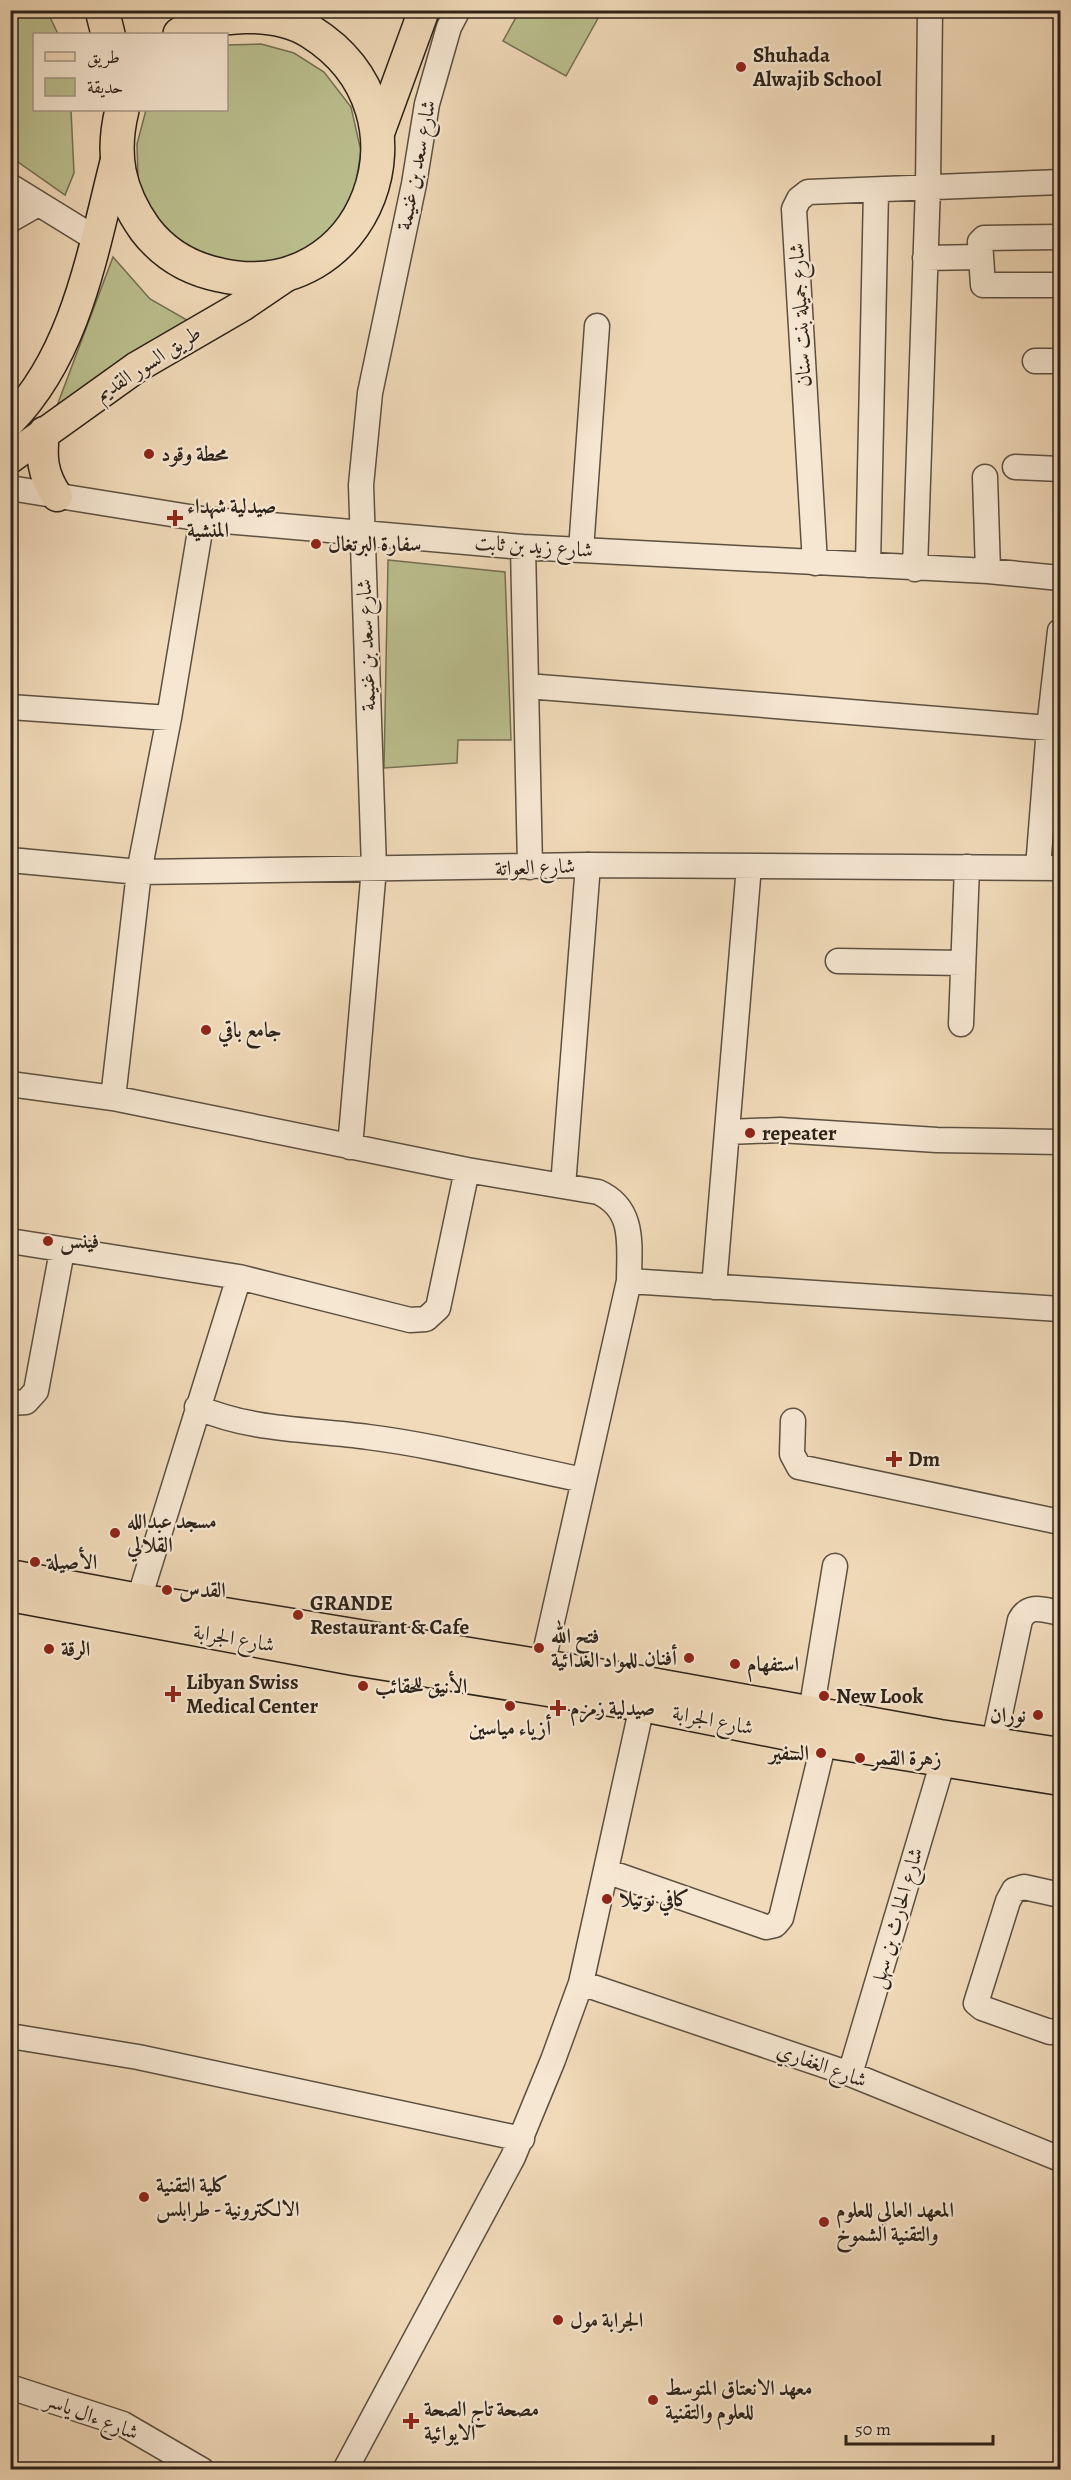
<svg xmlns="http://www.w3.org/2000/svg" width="1071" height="2480" viewBox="0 0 1071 2480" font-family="Alegreya,Amiri,serif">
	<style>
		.green { fill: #bbbf8e; stroke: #747054; stroke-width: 1.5 }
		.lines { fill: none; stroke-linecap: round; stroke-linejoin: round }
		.minor-casing { stroke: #5d5041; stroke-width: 27 }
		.major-casing { stroke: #2c2219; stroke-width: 33 }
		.highway-casing { stroke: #2c2219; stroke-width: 36 }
		.minor { stroke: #f6e7d2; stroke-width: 24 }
		.major { stroke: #f1dab9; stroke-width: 30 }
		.highway { stroke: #f1dab9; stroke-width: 33 }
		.poi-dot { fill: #8f2418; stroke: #f6e7d2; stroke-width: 2 }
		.labels { text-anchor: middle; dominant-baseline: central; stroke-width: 4.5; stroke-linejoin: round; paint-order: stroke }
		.poi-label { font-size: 21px; font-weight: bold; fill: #2c2219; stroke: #f6e7d2; text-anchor: start }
		.street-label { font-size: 21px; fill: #2c2219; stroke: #f6e7d2 }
	</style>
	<rect width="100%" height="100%" fill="#f1dab9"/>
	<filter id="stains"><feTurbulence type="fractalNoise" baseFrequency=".00333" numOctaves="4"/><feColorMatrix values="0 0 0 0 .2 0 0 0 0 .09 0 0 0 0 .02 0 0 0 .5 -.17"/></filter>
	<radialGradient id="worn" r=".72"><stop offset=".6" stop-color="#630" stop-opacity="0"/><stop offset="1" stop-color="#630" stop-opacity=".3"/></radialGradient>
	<!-- green -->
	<path class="green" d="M 11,10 L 47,11 L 58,34 L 34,34 L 34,110 L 71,110 L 74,173 L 65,195 L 11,157 Z
		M 520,10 L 602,10 L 602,11 L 566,76 L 503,41 Z
		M 261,44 L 294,53 L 324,72 L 351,107 L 361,151 L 354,195 L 331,233 L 303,254 L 270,267 L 201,258 L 172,238 L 151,211 L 138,179 L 137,144 L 146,110 L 226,110 L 227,45 Z
		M 113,257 L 150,299 L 187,320 L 55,411 Z
		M 388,560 L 505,572 L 511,740 L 458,740 L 457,763 L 384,768 Z"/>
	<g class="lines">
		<!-- minor casing -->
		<g class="minor-casing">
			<path id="minor" d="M 10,186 L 96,239
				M 10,220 L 38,204
				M 1060,237 L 984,238 L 980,242 L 983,285 L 1060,285
				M 925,258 L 980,257
				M 1035,361 L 1060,361
				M 1015,467 L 1060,469
				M 985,477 L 988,571
				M 10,488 L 202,519 L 523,547 L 988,571 L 1060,578
				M 523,547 L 530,867
				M 581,550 L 597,326
				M 815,563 L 794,209 L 799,199 L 808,192 L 1060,182
				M 868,565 L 876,191
				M 915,569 L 928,186 L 930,10
				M 527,686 L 1049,728
				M 10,707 L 169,718
				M 10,860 L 139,872 L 588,865 L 1060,868
				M 1038,868 L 1049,728 L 1060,631
				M 838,961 L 963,963
				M 961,1024 L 967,867
				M 10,1084 L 113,1098 L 467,1170 L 598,1192 C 636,1209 629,1246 629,1281 L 542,1666
				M 113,1098 L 139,872 L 169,718 L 202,519
				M 727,1132 L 780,1130 L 937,1140 L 1060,1142
				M 350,1147 L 374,868 L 361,485 L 370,393 L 414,184 L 427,104 L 449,27 L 458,10
				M 563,1186 L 588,865
				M 10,1241 L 239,1277 L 410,1320 L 426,1319 L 438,1308 L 467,1170
				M 629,1281 L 1060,1309
				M 714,1287 L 749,866
				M 10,1403 L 26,1402 L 36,1391 L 62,1251
				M 197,1407 C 251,1431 310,1429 368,1437 C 440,1446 513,1466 584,1480
				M 793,1421 L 792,1454 L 799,1467 L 1060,1522
				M 139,1599 L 239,1277
				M 811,1712 L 835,1566
				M 994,1742 L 1020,1620 C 1029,1603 1044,1610 1060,1613
				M 606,1871 L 766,1927 L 775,1925 L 781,1918 L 824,1742
				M 1060,1895 L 1024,1887 L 1014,1890 L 1008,1901 L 976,2003 L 982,2008 L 1050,2032 L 1060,2030
				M 581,1983 L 850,2074 L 1060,2159
				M 10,2036 L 138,2057 L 522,2139
				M 850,2074 L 943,1761
				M 10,2387 L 123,2424 L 202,2470
				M 345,2470 L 513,2157 L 553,2060 L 581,1983 L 642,1706"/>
		</g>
		<!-- major casing -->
		<g class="major-casing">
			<path id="major" d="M 379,133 L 424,10
				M 10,421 C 77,353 93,249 116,160
				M 44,432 C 41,457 42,474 57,496
				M 10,458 L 137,367 L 242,306 L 289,274
				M 10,1575 L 139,1599 L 641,1681 L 940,1735 L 1060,1753
				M 10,1596 L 354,1660 L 642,1706 L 824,1742 L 1060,1780"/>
		</g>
		<!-- highway casing -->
		<g class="highway-casing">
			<path id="highway" d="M 102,10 L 108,34
				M 122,110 C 111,155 118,191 145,229 C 164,254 190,269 220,275 C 365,308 441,114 311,32 C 276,10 214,12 180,34"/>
		</g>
		<!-- minor -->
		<use href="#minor" class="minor"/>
		<!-- major -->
		<use href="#major" class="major"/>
		<!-- highway -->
		<use href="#highway" class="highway"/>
	</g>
	<!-- markers -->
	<g class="poi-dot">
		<circle cx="741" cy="67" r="6"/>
		<circle cx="149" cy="454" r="6"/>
		<path d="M172 509h6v6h6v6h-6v6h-6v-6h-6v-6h6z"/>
		<circle cx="316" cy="544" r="6"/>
		<circle cx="206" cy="1030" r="6"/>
		<circle cx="750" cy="1133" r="6"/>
		<circle cx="48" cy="1241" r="6"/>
		<path d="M891 1450h6v6h6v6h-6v6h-6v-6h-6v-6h6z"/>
		<circle cx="115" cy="1533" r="6"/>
		<circle cx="35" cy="1562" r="6"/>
		<circle cx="167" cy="1590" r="6"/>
		<circle cx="298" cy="1615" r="6"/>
		<circle cx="539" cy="1648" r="6"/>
		<circle cx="49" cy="1649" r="6"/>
		<circle cx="689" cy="1658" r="6"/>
		<circle cx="735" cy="1664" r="6"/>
		<circle cx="363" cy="1686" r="6"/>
		<path d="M170 1685h6v6h6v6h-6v6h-6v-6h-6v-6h6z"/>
		<circle cx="824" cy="1696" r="6"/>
		<circle cx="510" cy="1706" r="6"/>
		<path d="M555 1699h6v6h6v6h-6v6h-6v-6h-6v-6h6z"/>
		<circle cx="1038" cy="1715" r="6"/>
		<circle cx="821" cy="1753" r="6"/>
		<circle cx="860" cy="1758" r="6"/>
		<circle cx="607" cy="1899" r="6"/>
		<circle cx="144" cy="2197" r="6"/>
		<circle cx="824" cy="2222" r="6"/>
		<circle cx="558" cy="2320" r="6"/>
		<circle cx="653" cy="2400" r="6"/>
		<path d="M408 2412h6v6h6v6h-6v6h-6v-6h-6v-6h6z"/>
	</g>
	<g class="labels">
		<!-- poi labels -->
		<g class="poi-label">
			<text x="753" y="55">Shuhada<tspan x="753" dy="24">Alwajib School</tspan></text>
			<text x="161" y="454">محطة وقود</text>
			<text x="187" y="506">صيدلية شهداء<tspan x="187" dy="24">المنشية</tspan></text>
			<text x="328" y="544">سفارة البرتغال</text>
			<text x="218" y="1030">جامع باقي</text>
			<text x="762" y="1133">repeater</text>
			<text x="60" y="1241">فينس</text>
			<text x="908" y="1459">Dm</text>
			<text x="127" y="1521">مسجد عبدالله<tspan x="127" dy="24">القلالي</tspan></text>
			<text x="47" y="1562">الأصيلة</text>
			<text x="179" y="1590">القدس</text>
			<text x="310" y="1603">GRANDE<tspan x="310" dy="24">Restaurant &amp; Cafe</tspan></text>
			<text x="551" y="1636">فتح الله<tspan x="551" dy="24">للمواد الغدائية</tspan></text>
			<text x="61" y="1649">الرقة</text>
			<text x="677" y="1658" text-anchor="end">أفنان</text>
			<text x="747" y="1664">استفهام</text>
			<text x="186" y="1682">Libyan Swiss<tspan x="186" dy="24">Medical Center</tspan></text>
			<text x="375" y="1686">الأنيق للحقائب</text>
			<text x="836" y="1696">New Look</text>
			<text x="570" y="1708">صيدلية زمزم</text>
			<text x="1026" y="1715" text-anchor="end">نوران</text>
			<text x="510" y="1728" text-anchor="middle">أزياء مياسين</text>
			<text x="809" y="1753" text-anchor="end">السفير</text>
			<text x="872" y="1758">زهرة القمر</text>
			<text x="619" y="1899">كافي نوتيلا</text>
			<text x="156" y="2185">كلية التقنية<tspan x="156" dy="24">الالكترونية - طرابلس</tspan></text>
			<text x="836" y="2210">المعهد العالي للعلوم<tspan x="836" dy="24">والتقنية الشموخ</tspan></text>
			<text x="570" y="2320">الجرابة مول</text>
			<text x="665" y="2388">معهد الانعتاق المتوسط<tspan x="665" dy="24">للعلوم والتقنية</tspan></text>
			<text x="424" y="2409">مصحة تاج الصحة<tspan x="424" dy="24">الايوائية</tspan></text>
		</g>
		<!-- street labels -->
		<g class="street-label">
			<text transform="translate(416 165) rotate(-79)">شارع سعد بن غنيمة</text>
			<text transform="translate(800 315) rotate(-93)">شارع جميلة بنت سنان</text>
			<text transform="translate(148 363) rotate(-33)">طريق السور القديم</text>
			<text transform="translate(534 546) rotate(4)">شارع زيد بن ثابت</text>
			<text transform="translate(366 645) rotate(-92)">شارع سعد بن غنيمة</text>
			<text transform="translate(535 867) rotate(-2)">شارع العواتة</text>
			<text transform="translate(234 1638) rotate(10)">شارع الجرابة</text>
			<text transform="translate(713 1720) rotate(11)">شارع الجرابة</text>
			<text transform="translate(896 1918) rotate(-74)">شارع الحارث بن سهل</text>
			<text transform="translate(822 2065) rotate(20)">شارع الغفاري</text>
			<text transform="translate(92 2416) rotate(21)">شارع ءال ياسر</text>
		</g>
	</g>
	<!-- margin -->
	<rect width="1071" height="2480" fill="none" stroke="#f1dab9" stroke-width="36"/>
	<rect x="12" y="12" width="1047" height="2456" fill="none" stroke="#2c2219" stroke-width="3"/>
	<rect x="18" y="18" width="1035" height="2444" fill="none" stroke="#2c2219" stroke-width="1.5"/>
	<!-- legend -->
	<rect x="33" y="33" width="195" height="78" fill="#f6e7d2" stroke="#a59888" stroke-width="1.5"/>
	<rect x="45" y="52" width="30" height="9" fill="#f1dab9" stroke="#a59888" stroke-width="1.5"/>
	<text x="87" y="63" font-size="18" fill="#2c2219">طريق</text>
	<rect x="45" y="78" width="30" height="18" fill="#bbbf8e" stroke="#a59888" stroke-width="1.5"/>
	<text x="87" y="93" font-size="18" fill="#2c2219">حديقة</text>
	<!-- scale -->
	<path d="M846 2435v9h147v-9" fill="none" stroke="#2c2219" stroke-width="3"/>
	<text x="855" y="2435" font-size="18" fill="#2c2219" stroke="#f6e7d2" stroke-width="4.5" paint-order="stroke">50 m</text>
	<rect width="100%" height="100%" filter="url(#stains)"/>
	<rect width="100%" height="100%" fill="url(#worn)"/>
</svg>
